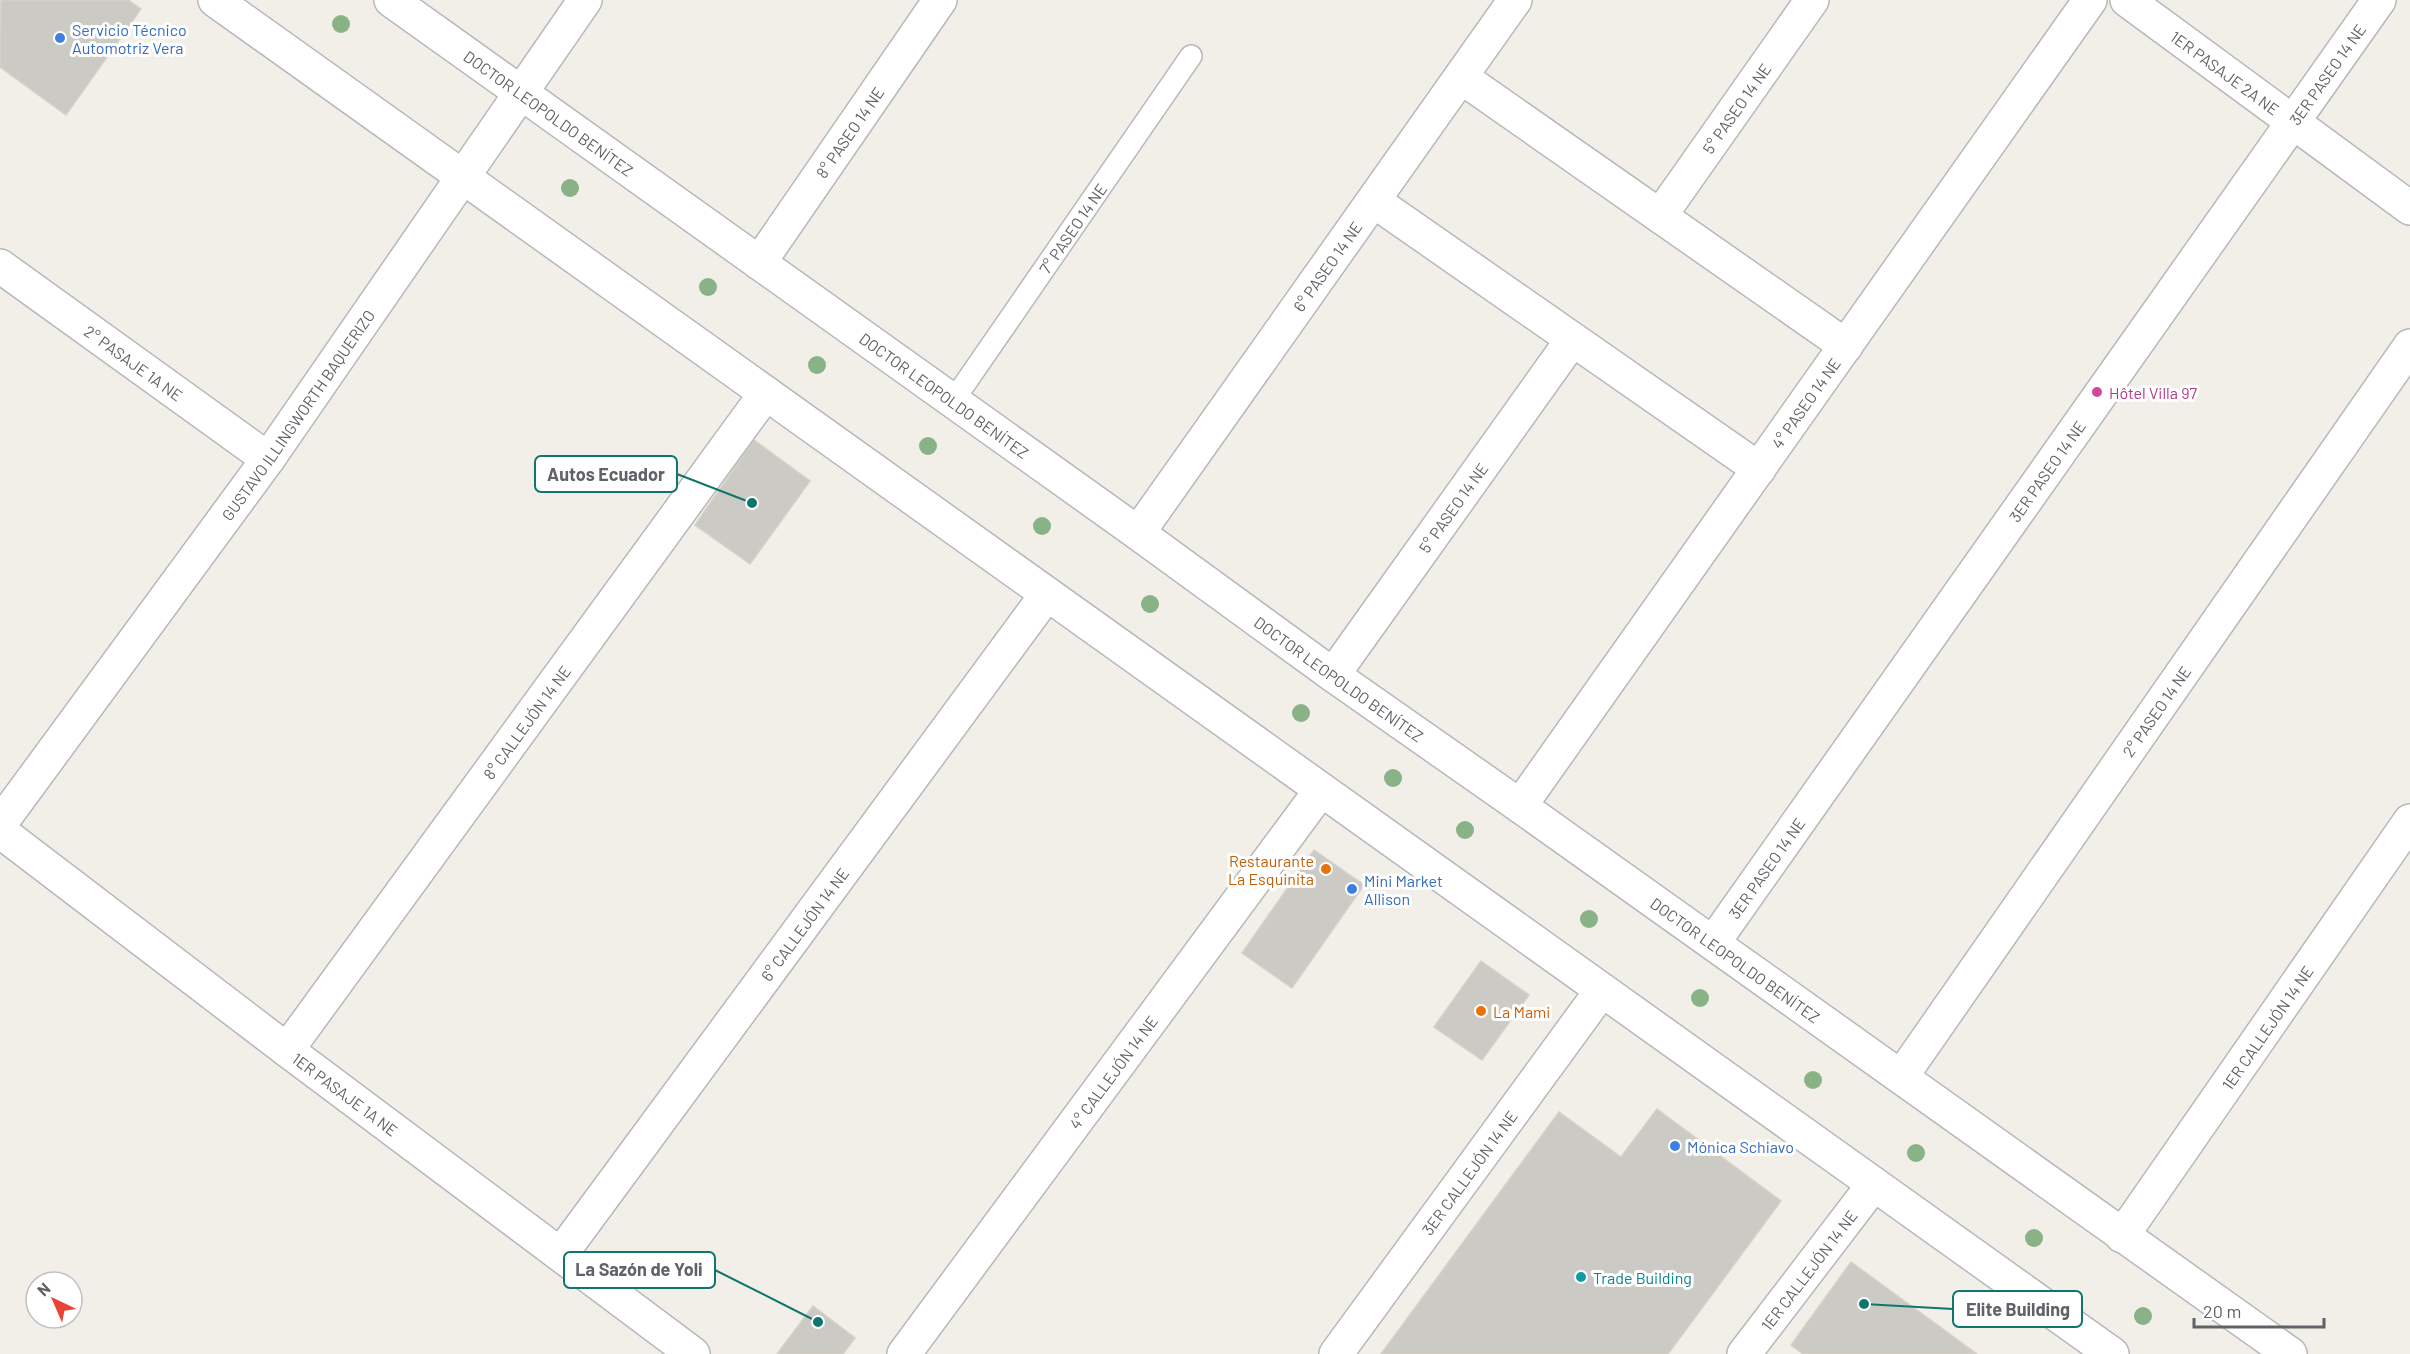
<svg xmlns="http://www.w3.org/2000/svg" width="2410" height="1354" viewBox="0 0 2410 1354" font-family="Barlow,sans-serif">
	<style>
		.building { fill: #cccac5; stroke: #d6d1c6; stroke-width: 1.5 }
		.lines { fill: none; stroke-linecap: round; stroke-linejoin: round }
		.service-casing { stroke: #b5b8bc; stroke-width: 24 }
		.minor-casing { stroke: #b5b8bc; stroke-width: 36 }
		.tertiary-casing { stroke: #b5b8bc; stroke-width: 36 }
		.service { stroke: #fff; stroke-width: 21 }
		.minor { stroke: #fff; stroke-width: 33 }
		.tertiary { stroke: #fff; stroke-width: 33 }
		.tree { fill: #89b387 }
		.shop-dot { fill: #3f7fe0; stroke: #fff; stroke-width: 2 }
		.hotel-dot { fill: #d1479c; stroke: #fff; stroke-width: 2 }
		.food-dot { fill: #e8710a; stroke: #fff; stroke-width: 2 }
		.culture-dot { fill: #0f9aa8; stroke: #fff; stroke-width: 2 }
		.labels { text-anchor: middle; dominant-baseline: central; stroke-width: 6; stroke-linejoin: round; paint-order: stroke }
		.shop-label { font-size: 16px; fill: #366cbe; stroke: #fff; text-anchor: start }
		.street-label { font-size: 16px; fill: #5f6368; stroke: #fff }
		.hotel-label { font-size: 16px; fill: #b23c85; stroke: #fff; text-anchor: start }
		.food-label { font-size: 16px; fill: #c56008; stroke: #fff; text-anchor: end }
		.culture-label { font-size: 16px; fill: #0d838f; stroke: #fff; text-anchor: start }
		.leader { fill: none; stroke: #0f766e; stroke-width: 2 }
		.callout-dot { fill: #0f766e; stroke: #fff; stroke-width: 2 }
		.callout { fill: #fff; stroke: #0f766e; stroke-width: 2 }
		.callout-label { font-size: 18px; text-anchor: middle; font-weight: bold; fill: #5f6368 }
	</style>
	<rect width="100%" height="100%" fill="#f1efe8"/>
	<!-- building -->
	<path class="building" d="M 1,0 L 128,0 L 141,9 L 66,115 L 0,67 Z
		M 754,440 L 810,481 L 750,564 L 695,525 Z
		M 1314,850 L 1364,885 L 1292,988 L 1242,953 Z
		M 1481,961 L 1529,995 L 1482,1060 L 1434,1027 Z
		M 1657,1109 L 1781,1201 L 1668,1354 L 1381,1354 L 1559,1112 L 1621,1157 Z
		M 1851,1262 L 1977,1354 L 1803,1354 L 1791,1345 Z
		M 813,1306 L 855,1338 L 843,1354 L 777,1354 Z"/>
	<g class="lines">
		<!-- service casing -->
		<g class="service-casing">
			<g id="service">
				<path id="s1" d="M 953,401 L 1191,56"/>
			</g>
		</g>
		<!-- minor casing -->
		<g class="minor-casing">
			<g id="minor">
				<path id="s2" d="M 2127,0 L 2410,208"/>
				<path d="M 1461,77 L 1846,346"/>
				<path d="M 1374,201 L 1759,469"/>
				<path id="s3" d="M 1660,216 L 1812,0"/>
				<path id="s4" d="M 759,263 L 940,0"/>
				<path id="s5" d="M 0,266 L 268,459"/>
				<path id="s6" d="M 1138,533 L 1515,0"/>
				<path id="s7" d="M 1333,675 L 1572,340"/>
				<path id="s8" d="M 1520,806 L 2090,0"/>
				<path id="s9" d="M 0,824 L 268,459 L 585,0"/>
				<path id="s10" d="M 0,831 L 287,1050 L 693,1354"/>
				<path id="s11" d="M 1713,943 L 2379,0"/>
				<path id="s12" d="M 287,1050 L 766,393"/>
				<path id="s13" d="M 1901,1077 L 2410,346"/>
				<path id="s14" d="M 2122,1236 L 2410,821"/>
				<path id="s15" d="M 561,1254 L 1047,594"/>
				<path id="s16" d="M 904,1354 L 1321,790"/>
				<path id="s17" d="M 1336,1354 L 1602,990"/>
				<path id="s18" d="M 1744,1354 L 1874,1184"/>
			</g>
		</g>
		<!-- tertiary casing -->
		<g class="tertiary-casing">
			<g id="tertiary">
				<path d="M 215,0 L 2112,1354"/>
				<path id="s19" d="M 391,0 L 1138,533 L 1333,675 L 1520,806 L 2290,1354"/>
			</g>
		</g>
		<!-- service -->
		<use href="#service" class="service"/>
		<!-- minor -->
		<use href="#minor" class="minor"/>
		<!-- tertiary -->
		<use href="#tertiary" class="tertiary"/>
	</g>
	<!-- trees -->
	<g class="tree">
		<circle cx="341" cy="24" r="9"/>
		<circle cx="570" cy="188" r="9"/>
		<circle cx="708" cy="287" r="9"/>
		<circle cx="817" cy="365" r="9"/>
		<circle cx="928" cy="446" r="9"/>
		<circle cx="1042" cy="526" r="9"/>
		<circle cx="1150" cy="604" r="9"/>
		<circle cx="1301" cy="713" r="9"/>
		<circle cx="1393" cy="778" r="9"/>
		<circle cx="1465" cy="830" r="9"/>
		<circle cx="1589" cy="919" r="9"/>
		<circle cx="1700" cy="998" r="9"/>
		<circle cx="1813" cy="1080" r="9"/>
		<circle cx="1916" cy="1153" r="9"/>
		<circle cx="2034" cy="1238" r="9"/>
		<circle cx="2143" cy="1316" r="9"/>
	</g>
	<!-- markers -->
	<g class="shop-dot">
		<circle cx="60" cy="38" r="6"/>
		<circle cx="1352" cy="889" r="6"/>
		<circle cx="1675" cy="1146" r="6"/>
	</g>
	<circle class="hotel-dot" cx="2097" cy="392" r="6"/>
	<g class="food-dot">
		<circle cx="1326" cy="869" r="6"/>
		<circle cx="1481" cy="1011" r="6"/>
	</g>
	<circle class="culture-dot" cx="1581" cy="1277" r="6"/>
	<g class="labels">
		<!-- shop labels -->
		<g class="shop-label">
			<text x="72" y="29">Servicio Técnico<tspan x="72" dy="18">Automotriz Vera</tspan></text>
			<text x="1364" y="880">Mini Market<tspan x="1364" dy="18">Allison</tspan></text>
			<text x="1687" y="1146">Mónica Schiavo</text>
		</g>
		<!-- street labels -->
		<g class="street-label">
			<text stroke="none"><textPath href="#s2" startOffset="122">1ER PASAJE 2A NE</textPath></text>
			<text stroke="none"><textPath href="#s11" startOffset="1064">3ER PASEO 14 NE</textPath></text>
			<text stroke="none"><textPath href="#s3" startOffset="132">5° PASEO 14 NE</textPath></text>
			<text stroke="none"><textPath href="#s19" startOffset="194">DOCTOR LEOPOLDO BENÍTEZ</textPath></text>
			<text stroke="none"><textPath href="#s4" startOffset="159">8° PASEO 14 NE</textPath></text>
			<text stroke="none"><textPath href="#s1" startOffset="210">7° PASEO 14 NE</textPath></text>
			<text stroke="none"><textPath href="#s6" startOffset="327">6° PASEO 14 NE</textPath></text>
			<text stroke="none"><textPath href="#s5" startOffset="165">2° PASAJE 1A NE</textPath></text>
			<text stroke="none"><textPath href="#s19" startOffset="680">DOCTOR LEOPOLDO BENÍTEZ</textPath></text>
			<text stroke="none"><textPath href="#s8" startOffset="494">4° PASEO 14 NE</textPath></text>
			<text stroke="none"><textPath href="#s9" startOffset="506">GUSTAVO ILLINGWORTH BAQUERIZO</textPath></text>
			<text stroke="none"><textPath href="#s11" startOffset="578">3ER PASEO 14 NE</textPath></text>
			<text stroke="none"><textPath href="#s7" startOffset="206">5° PASEO 14 NE</textPath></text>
			<text stroke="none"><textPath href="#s19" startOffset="1166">DOCTOR LEOPOLDO BENÍTEZ</textPath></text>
			<text stroke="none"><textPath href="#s13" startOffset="446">2° PASEO 14 NE</textPath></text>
			<text stroke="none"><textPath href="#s12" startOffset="406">8° CALLEJÓN 14 NE</textPath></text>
			<text stroke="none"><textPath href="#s11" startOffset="92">3ER PASEO 14 NE</textPath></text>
			<text stroke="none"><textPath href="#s15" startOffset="410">6° CALLEJÓN 14 NE</textPath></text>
			<text stroke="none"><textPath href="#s19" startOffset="1652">DOCTOR LEOPOLDO BENÍTEZ</textPath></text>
			<text stroke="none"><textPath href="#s14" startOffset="254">1ER CALLEJÓN 14 NE</textPath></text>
			<text stroke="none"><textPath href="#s16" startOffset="351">4° CALLEJÓN 14 NE</textPath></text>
			<text stroke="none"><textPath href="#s10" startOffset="434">1ER PASAJE 1A NE</textPath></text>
			<text stroke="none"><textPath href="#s17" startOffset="225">3ER CALLEJÓN 14 NE</textPath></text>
			<text stroke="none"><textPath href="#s18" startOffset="106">1ER CALLEJÓN 14 NE</textPath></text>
		</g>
		<!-- hotel labels -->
		<g class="hotel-label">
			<text x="2109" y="392">Hôtel Villa 97</text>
		</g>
		<!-- food labels -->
		<g class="food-label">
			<text x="1314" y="860">Restaurante<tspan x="1314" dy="18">La Esquinita</tspan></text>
			<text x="1493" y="1011" text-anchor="start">La Mami</text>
		</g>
		<!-- culture labels -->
		<g class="culture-label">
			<text x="1593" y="1277">Trade Building</text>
		</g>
	</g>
	<!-- callouts -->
	<path class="leader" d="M752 503L677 474M818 1322L715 1270M1864 1304L1953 1309"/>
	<g class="callout-dot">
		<circle cx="752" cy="503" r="6"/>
		<circle cx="818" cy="1322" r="6"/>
		<circle cx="1864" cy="1304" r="6"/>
	</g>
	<g class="callout">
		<rect x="535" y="456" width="142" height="36" rx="6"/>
		<rect x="564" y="1252" width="151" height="36" rx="6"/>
		<rect x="1953" y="1291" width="129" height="36" rx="6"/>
	</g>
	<g class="callout-label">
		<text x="606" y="481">Autos Ecuador</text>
		<text x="639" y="1276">La Sazón de Yoli</text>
		<text x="2018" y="1316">Elite Building</text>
	</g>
	<!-- north arrow -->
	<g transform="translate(54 1300) rotate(316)"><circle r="28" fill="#ffffff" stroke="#bfc1c3" stroke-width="1.5"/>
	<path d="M0-4.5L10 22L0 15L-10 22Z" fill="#ea4335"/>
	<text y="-9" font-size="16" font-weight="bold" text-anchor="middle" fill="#5f6368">N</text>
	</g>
	<!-- scale -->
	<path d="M2194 1318v9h130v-9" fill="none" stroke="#5f6368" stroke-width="3"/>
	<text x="2203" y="1318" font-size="18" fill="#5f6368" stroke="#ffffff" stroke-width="4.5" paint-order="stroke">20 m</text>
</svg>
